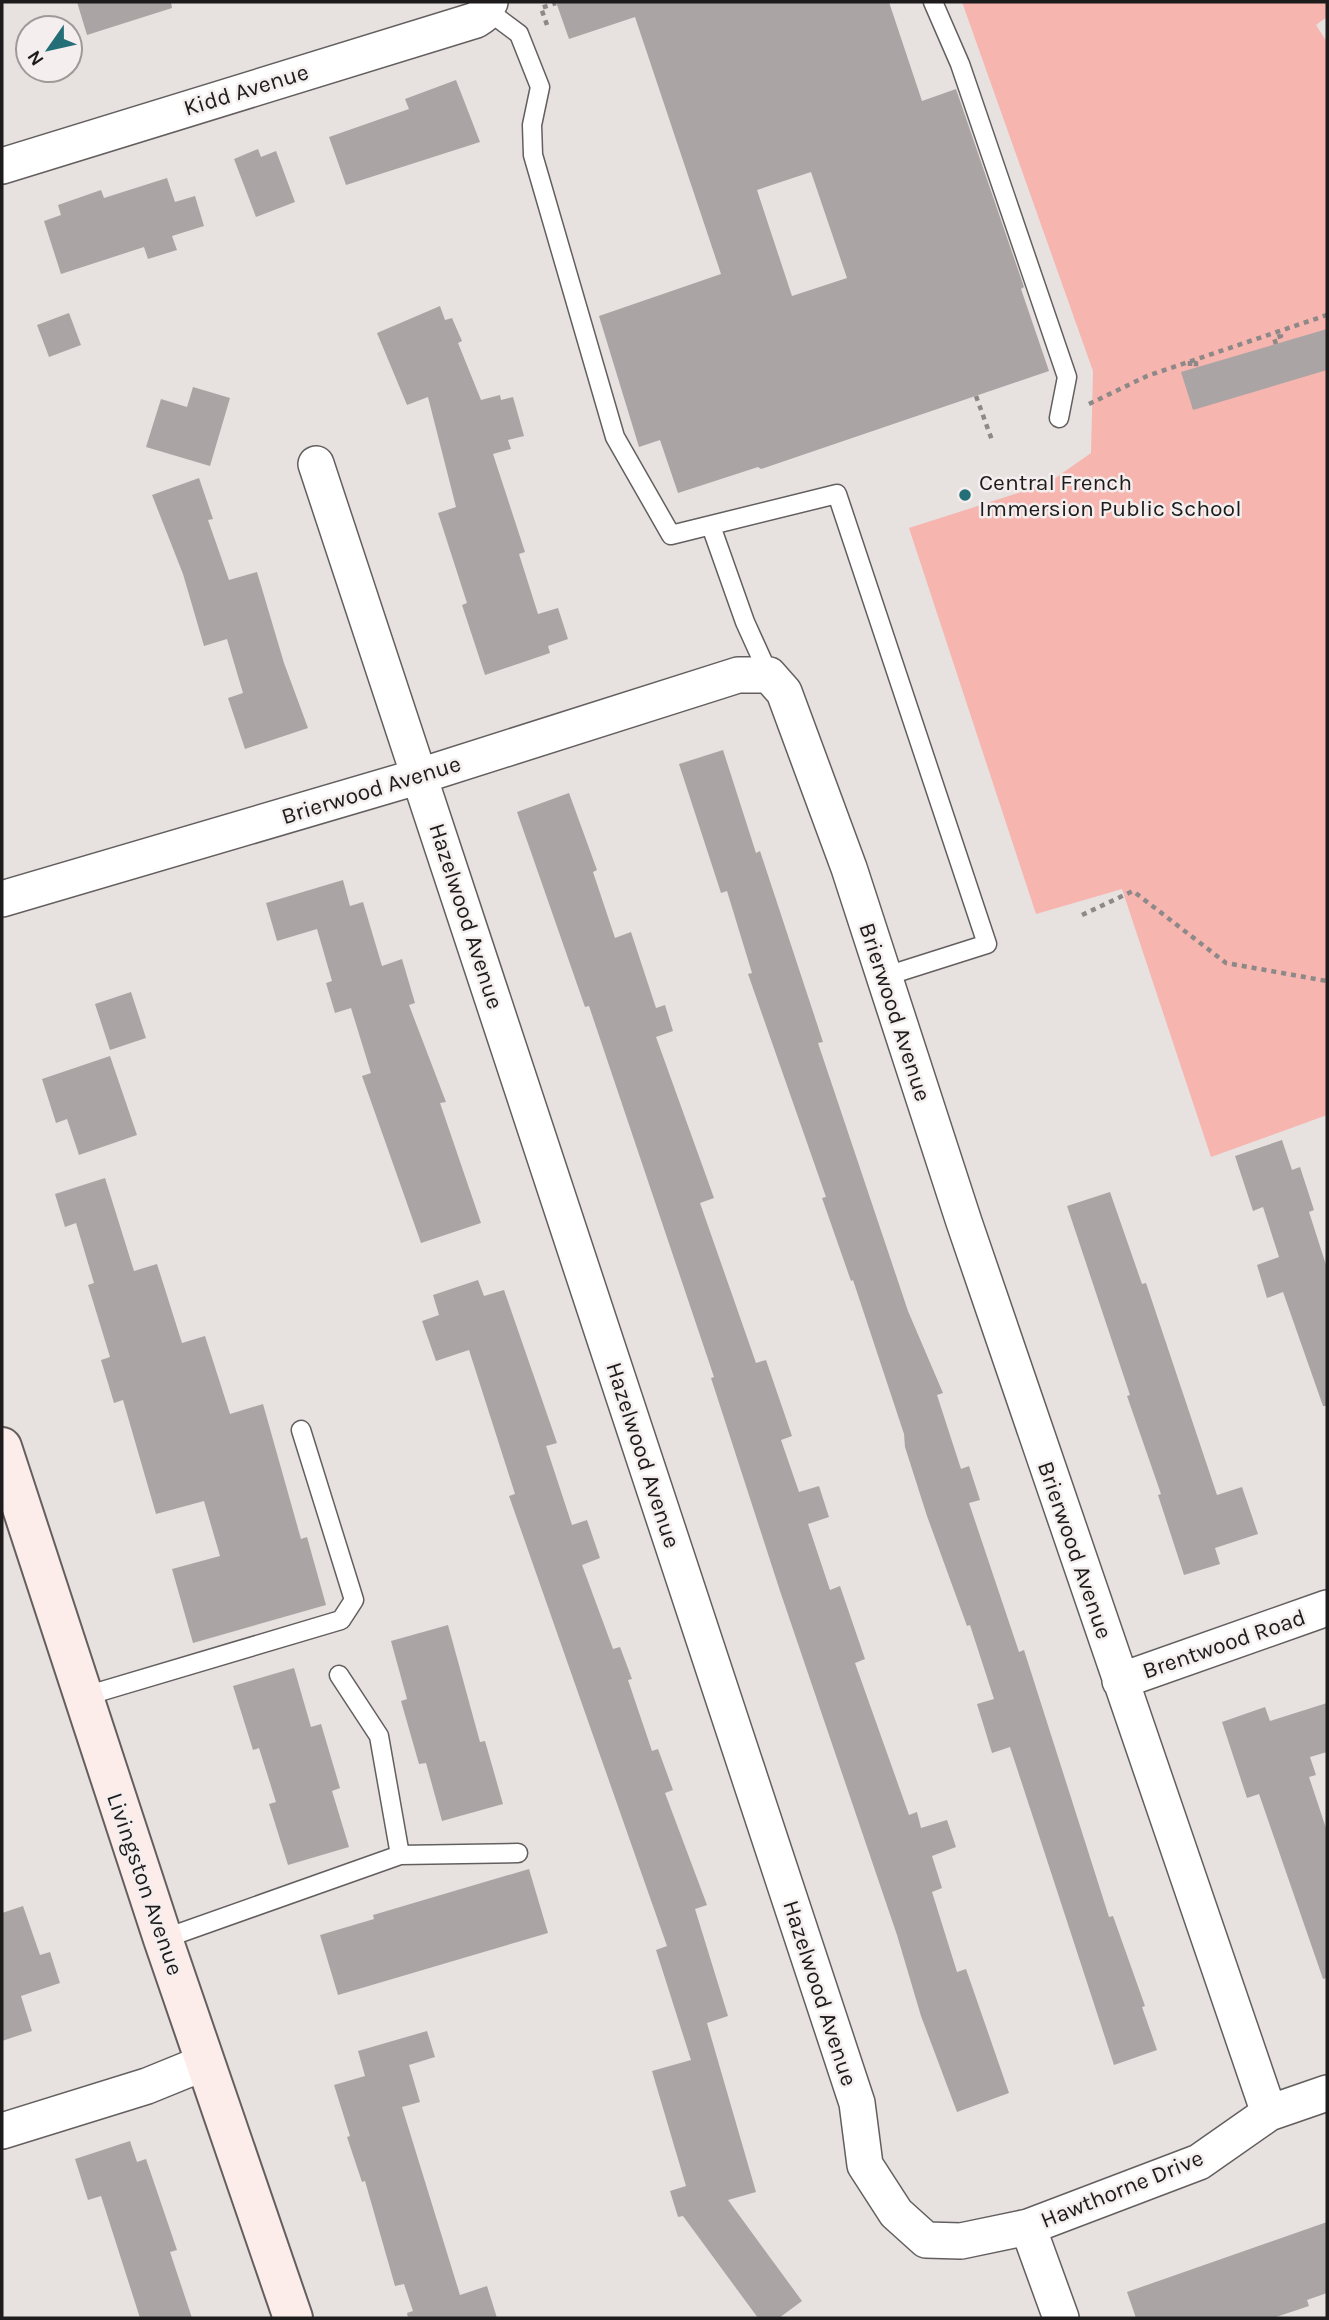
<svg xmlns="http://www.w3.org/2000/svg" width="1329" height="2320" viewBox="0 0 1329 2320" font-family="Karla,sans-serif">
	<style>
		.green { fill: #f6b5ae }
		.building { fill: #aaa5a4; fill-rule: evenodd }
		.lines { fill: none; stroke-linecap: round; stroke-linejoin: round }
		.lane-casing { stroke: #645f5f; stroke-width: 21 }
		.street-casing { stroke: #645f5f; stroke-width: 38 }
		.secondary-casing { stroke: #645f5f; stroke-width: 42 }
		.path { stroke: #8d8988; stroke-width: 4.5; stroke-dasharray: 5 5; stroke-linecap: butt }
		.lane { stroke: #fff; stroke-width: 18 }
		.street { stroke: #fff; stroke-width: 35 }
		.secondary { stroke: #fcedeb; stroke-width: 38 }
		.poi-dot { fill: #246e77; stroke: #f4eeee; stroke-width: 2.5 }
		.labels { text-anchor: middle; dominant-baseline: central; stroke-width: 5; stroke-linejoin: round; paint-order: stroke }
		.street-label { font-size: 23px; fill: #1d1b1b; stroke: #f4eeee }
		.poi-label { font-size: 23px; fill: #1d1b1b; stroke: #f4eeee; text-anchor: start }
	</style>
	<rect width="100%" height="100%" fill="#e7e1e0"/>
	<!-- green -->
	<path class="green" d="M 962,2 L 1327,2 L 1327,17 L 1316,25 L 1327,42 L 1327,1115 L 1211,1157 L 1122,889 L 1036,914 L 909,528 L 1034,488 L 1054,479 L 1091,453 L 1093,371 Z"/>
	<!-- building -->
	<path class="building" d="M 77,2 L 171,2 L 172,8 L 87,35 Z
		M 556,2 L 889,2 L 922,101 L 956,89 L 1024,287 L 1021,289 L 1049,371 L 761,469 L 758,467 L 678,493 L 660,440 L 639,447 L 599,316 L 721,274 L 635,17 L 569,39 ZM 811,172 L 847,278 L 792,296 L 757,190 Z
		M 456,80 L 480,142 L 346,185 L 329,137 L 409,109 L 405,99 Z
		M 258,149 L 261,157 L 276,151 L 295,202 L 256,217 L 234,159 Z
		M 167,178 L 175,202 L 195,196 L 204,226 L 172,236 L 177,250 L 148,259 L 144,247 L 61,274 L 44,221 L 61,215 L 58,205 L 101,190 L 104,198 Z
		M 440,306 L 445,320 L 452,318 L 462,341 L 458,343 L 481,400 L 500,395 L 501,400 L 513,397 L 524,436 L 508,440 L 511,449 L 493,454 L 525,552 L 519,554 L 538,614 L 558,608 L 568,639 L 548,646 L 550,653 L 485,675 L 462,605 L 467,603 L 438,513 L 456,507 L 428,397 L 407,405 L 377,333 Z
		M 69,313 L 81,345 L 49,357 L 37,325 Z
		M 1327,329 L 1327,370 L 1193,410 L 1181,372 Z
		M 193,387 L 230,398 L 210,466 L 146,447 L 161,399 L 187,407 Z
		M 199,478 L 213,519 L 208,520 L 229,580 L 257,572 L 284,663 L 308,728 L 245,749 L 228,698 L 243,693 L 227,639 L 204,646 L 183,574 L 152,495 Z
		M 723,750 L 756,853 L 760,851 L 823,1042 L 818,1043 L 908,1311 L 943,1393 L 937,1395 L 961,1469 L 969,1466 L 980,1500 L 969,1503 L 1019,1652 L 1024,1650 L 1109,1917 L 1113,1916 L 1145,2006 L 1142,2007 L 1157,2050 L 1114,2065 L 1010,1747 L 992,1753 L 977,1704 L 994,1699 L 970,1625 L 967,1626 L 927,1516 L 905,1447 L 904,1434 L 853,1280 L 851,1281 L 822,1198 L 826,1197 L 748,974 L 752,973 L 727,891 L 721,893 L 679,764 Z
		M 569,793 L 597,870 L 593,872 L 615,938 L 631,932 L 656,1008 L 665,1005 L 673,1031 L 656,1037 L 714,1198 L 700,1203 L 756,1363 L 766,1360 L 792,1436 L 781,1440 L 799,1492 L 819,1486 L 829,1517 L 808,1524 L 830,1590 L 840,1586 L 865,1659 L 855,1663 L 909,1815 L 917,1812 L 921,1828 L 947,1820 L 956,1847 L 932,1856 L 942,1888 L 932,1892 L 957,1972 L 966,1969 L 1009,2093 L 957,2112 L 921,2016 L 897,1935 L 780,1591 L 711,1378 L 714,1377 L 589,1006 L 585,1007 L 517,812 Z
		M 343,880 L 350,906 L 363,902 L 382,966 L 402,959 L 415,1003 L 409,1005 L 446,1102 L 440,1103 L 481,1223 L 421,1243 L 362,1076 L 371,1073 L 351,1008 L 335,1013 L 326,983 L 332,981 L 317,929 L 277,941 L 266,903 Z
		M 131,992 L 146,1038 L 110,1050 L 95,1004 Z
		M 110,1056 L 137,1135 L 79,1155 L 67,1119 L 56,1123 L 42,1079 Z
		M 1282,1140 L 1292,1170 L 1300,1167 L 1314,1210 L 1309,1212 L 1327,1268 L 1327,1406 L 1323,1406 L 1283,1292 L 1267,1298 L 1257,1265 L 1279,1257 L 1263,1207 L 1253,1211 L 1235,1156 Z
		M 105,1178 L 134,1271 L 157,1264 L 182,1343 L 205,1336 L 230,1414 L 263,1404 L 301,1539 L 307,1537 L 326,1605 L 193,1643 L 172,1569 L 220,1556 L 204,1501 L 156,1514 L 123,1400 L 114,1403 L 101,1360 L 110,1357 L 88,1285 L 94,1283 L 76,1223 L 65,1227 L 55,1194 Z
		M 1110,1192 L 1142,1284 L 1146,1283 L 1217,1495 L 1242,1487 L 1258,1534 L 1215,1548 L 1220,1564 L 1184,1575 L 1158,1495 L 1161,1494 L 1127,1396 L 1130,1395 L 1067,1206 Z
		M 478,1280 L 484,1296 L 504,1290 L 557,1443 L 546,1446 L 572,1525 L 587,1520 L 600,1558 L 582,1565 L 613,1649 L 620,1647 L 632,1679 L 628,1680 L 652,1751 L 658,1749 L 673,1790 L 665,1793 L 707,1905 L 695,1909 L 728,2016 L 707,2023 L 756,2192 L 728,2200 L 802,2301 L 779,2318 L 758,2318 L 683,2216 L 678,2217 L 670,2191 L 686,2186 L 652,2071 L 691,2060 L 656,1950 L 667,1946 L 509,1496 L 515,1494 L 469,1350 L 436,1361 L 422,1321 L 439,1315 L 433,1295 Z
		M 448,1625 L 480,1742 L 485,1741 L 503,1804 L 442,1821 L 426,1763 L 419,1764 L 401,1701 L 407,1699 L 391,1641 Z
		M 294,1668 L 311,1727 L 321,1724 L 340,1788 L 332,1791 L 349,1847 L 288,1865 L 269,1804 L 276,1802 L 259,1748 L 253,1750 L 233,1686 Z
		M 1327,1703 L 1327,1752 L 1310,1757 L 1316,1775 L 1309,1777 L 1327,1831 L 1327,1978 L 1323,1979 L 1259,1794 L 1247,1798 L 1222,1722 L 1265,1707 L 1270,1721 Z
		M 529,1869 L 548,1933 L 338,1995 L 320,1935 L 374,1919 L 373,1915 Z
		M 23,1906 L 40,1955 L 50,1952 L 60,1983 L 21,1996 L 32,2031 L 2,2041 L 2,1913 Z
		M 427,2031 L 435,2057 L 409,2065 L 420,2102 L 402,2107 L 460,2295 L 487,2286 L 497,2318 L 408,2318 L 407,2313 L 413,2311 L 404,2284 L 395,2286 L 365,2181 L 362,2182 L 347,2137 L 350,2136 L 334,2085 L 365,2076 L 358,2051 Z
		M 130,2141 L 137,2162 L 146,2159 L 177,2250 L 170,2252 L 192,2318 L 140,2318 L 101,2196 L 88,2200 L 75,2159 Z
		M 1327,2222 L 1327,2293 L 1307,2300 L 1309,2306 L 1273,2318 L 1136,2318 L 1127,2292 Z"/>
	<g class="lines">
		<!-- lane casing -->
		<g class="lane-casing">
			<path id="lane" d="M 933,2 L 960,64 L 1067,377 L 1059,418
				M 487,10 L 519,34 L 540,87 L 532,125 L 533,155 L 615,437 L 671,535 L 837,494 L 987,944 L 883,977
				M 711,526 L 745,622 L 769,675
				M 339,1675 L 379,1736 L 400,1855
				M 82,1697 L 341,1620 L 354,1600 L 301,1430
				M 163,1939 L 400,1855 L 518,1853"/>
		</g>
		<!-- street casing -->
		<g class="street-casing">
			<path id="street" d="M 2,166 L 476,20 L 482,16 L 490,2
				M 316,464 L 857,2103 L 865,2165 L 896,2213 L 926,2240 L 961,2241 L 1028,2227 L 1199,2162 L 1269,2113 L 1327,2093
				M 2,899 L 420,776 L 738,675 L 769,675 L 784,692 L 849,868 L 964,1222 L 1269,2113
				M 1120,1681 L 1327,1608
				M 2,2131 L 147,2086 L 206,2062
				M 1028,2227 L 1061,2318"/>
		</g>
		<!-- secondary casing -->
		<g class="secondary-casing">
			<path id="secondary" d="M 2,1447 L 163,1939 L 293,2318"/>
		</g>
		<!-- path -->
		<path class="path" d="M 547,25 L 541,8 L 556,3
			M 1276,344 L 1274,338 L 1281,336 L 1280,332
			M 1190,361 L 1190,366 L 1196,363 L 1196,368
			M 976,396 L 993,443
			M 1089,404 L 1147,376 L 1327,315
			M 1082,915 L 1133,891 L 1226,963 L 1327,981"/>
		<!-- lane -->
		<use href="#lane" class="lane"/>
		<!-- street -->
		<use href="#street" class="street"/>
		<!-- secondary -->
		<use href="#secondary" class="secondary"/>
	</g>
	<!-- markers -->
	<circle class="poi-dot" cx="965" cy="495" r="7"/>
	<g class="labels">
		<!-- street labels -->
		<g class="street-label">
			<text transform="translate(246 90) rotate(-17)">Kidd Avenue</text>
			<text transform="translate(371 790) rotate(-17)">Brierwood Avenue</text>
			<text transform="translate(466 916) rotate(72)">Hazelwood Avenue</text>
			<text transform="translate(895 1012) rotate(72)">Brierwood Avenue</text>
			<text transform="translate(643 1455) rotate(72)">Hazelwood Avenue</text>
			<text transform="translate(1075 1550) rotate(71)">Brierwood Avenue</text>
			<text transform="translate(1224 1644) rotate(-19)">Brentwood Road</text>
			<text transform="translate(145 1884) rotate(71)">Livingston Avenue</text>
			<text transform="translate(820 1993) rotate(72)">Hazelwood Avenue</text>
			<text transform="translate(1122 2189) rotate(-22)">Hawthorne Drive</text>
		</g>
		<!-- poi labels -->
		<g class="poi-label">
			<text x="979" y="482">Central French<tspan x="979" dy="26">Immersion Public School</tspan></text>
		</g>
	</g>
	<!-- border -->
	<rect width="1329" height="2320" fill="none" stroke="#1d1b1b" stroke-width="7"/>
	<!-- north arrow -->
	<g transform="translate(49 49) rotate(236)"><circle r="33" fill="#f4eeee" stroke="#9e9a9a" stroke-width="2"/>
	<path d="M0-5L12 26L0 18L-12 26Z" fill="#246e77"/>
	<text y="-10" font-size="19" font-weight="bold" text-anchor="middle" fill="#1d1b1b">N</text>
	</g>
</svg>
